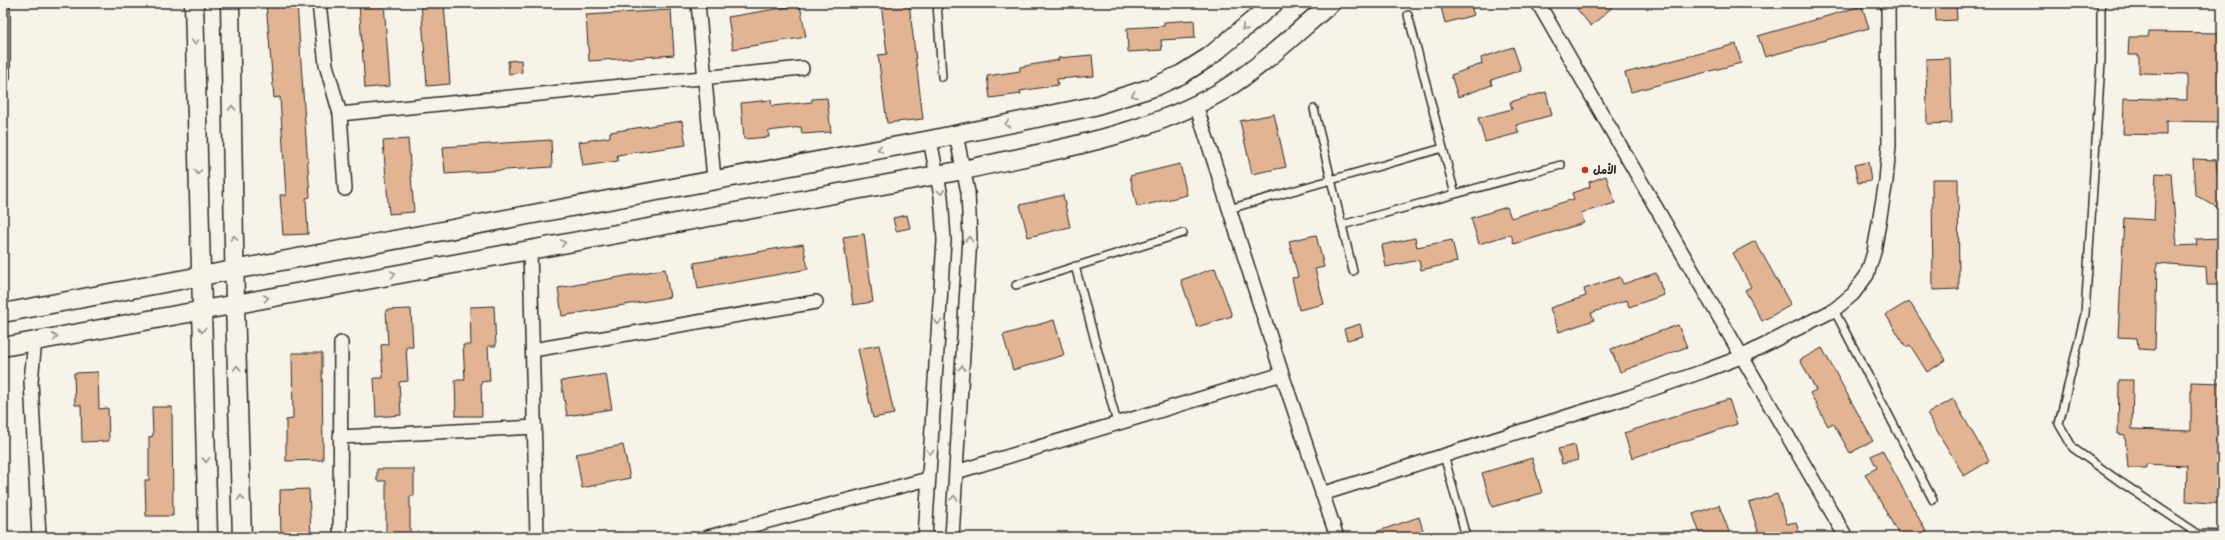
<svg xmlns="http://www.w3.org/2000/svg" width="2225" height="540" viewBox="0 0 2225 540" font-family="'Balsamiq Sans','Playpen Sans Arabic',sans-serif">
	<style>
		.building { fill: #e2b493; stroke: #2b2b2b }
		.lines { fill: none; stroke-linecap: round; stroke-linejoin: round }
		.lane-casing { stroke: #2b2b2b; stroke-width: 10 }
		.street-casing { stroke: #2b2b2b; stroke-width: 16 }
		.secondary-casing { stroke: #2b2b2b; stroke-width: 21 }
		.lane { stroke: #f7f3e8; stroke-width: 7 }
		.street { stroke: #f7f3e8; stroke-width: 13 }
		.secondary { stroke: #f7f3e8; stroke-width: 18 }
		.oneway { stroke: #918f8a }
		.poi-dot { fill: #c8321e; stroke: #f7f3e8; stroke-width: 1.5 }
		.labels { text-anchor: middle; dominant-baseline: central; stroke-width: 3; stroke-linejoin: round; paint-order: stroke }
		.poi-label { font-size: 11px; font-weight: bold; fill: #2b2b2b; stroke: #f7f3e8; text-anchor: start }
	</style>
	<rect width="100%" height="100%" fill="#f7f3e8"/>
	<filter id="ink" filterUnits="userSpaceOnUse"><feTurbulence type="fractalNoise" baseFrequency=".025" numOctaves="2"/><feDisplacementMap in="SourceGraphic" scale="8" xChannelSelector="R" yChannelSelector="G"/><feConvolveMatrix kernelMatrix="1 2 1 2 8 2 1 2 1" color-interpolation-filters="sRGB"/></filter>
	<g filter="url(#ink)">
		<!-- building -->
		<path class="building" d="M 266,3 L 297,3 L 310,197 L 306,198 L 308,234 L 283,235 L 280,195 L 286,195 L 280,97 L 274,98 Z
			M 359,3 L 384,3 L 390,86 L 365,88 Z
			M 421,3 L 444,3 L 450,84 L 427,86 Z
			M 881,3 L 909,3 L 923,119 L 887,123 L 878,55 L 887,54 Z
			M 1440,3 L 1470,3 L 1474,15 L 1445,23 Z
			M 1572,3 L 1617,3 L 1591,26 Z
			M 1935,3 L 1956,3 L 1957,20 L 1936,21 Z
			M 800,5 L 806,37 L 733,49 L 728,17 Z
			M 1862,6 L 1869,28 L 1765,57 L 1758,36 Z
			M 671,10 L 674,55 L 589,61 L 586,15 Z
			M 1194,20 L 1195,38 L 1161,40 L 1162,50 L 1128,52 L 1127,28 L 1164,26 L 1164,22 Z
			M 2149,32 L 2222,33 L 2222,122 L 2166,121 L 2166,135 L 2123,134 L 2124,98 L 2187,100 L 2187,74 L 2139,73 L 2139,55 L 2128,55 L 2129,37 L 2148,37 Z
			M 1736,44 L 1741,63 L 1631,92 L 1625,73 Z
			M 1513,47 L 1521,70 L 1491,80 L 1492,85 L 1458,97 L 1451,75 L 1482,64 L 1481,58 Z
			M 1092,55 L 1094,76 L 1057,79 L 1058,85 L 1020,91 L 1021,94 L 990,98 L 987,76 L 1020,71 L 1020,67 L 1059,60 L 1058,58 Z
			M 1950,58 L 1952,123 L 1927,124 L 1926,59 Z
			M 521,60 L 522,72 L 509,74 L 508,61 Z
			M 1546,92 L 1552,115 L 1516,125 L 1519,133 L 1485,142 L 1478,118 L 1512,109 L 1510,102 Z
			M 827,98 L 831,132 L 802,134 L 801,127 L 768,131 L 769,137 L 744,139 L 741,103 L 771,100 L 772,106 L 812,102 L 812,99 Z
			M 1274,114 L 1286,167 L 1252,174 L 1240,121 Z
			M 682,121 L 686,145 L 617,155 L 618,161 L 583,166 L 579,142 L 610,137 L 610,132 Z
			M 408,139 L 414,212 L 389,214 L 383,141 Z
			M 551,140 L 552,167 L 445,174 L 443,147 Z
			M 2193,159 L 2216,160 L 2217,172 L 2222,182 L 2222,210 L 2195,195 Z
			M 1868,162 L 1871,181 L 1858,183 L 1854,165 Z
			M 1180,164 L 1187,195 L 1137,207 L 1130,176 Z
			M 2156,173 L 2171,174 L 2177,246 L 2197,245 L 2196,239 L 2222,238 L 2222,285 L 2207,285 L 2206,267 L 2157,263 L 2155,350 L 2138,349 L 2137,338 L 2118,337 L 2124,218 L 2154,220 Z
			M 1606,176 L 1615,203 L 1581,213 L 1584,223 L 1514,244 L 1511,234 L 1479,244 L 1471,218 L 1507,207 L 1511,218 L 1574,199 L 1572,193 L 1590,187 L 1589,182 Z
			M 1932,179 L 1958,179 L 1959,289 L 1933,290 Z
			M 1063,195 L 1070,227 L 1028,237 L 1020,205 Z
			M 907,215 L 910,228 L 896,231 L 893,218 Z
			M 864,234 L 873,302 L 853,305 L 843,237 Z
			M 1316,235 L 1324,267 L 1315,269 L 1324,304 L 1299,310 L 1292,278 L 1298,277 L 1289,241 Z
			M 1415,238 L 1417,247 L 1452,240 L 1457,262 L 1421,270 L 1419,260 L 1386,267 L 1382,245 Z
			M 1755,241 L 1791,305 L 1762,321 L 1745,290 L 1751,287 L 1733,253 Z
			M 803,244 L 808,269 L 698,289 L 694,263 Z
			M 1215,268 L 1232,316 L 1197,327 L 1181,280 Z
			M 665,269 L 670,297 L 562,316 L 558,288 Z
			M 1656,273 L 1664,295 L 1629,307 L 1627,300 L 1591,313 L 1594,320 L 1559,332 L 1550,308 L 1586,296 L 1584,289 L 1620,277 L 1623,284 Z
			M 1909,301 L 1946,360 L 1927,372 L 1910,345 L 1906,347 L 1886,315 Z
			M 494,306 L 496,346 L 488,346 L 490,381 L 481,382 L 482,416 L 456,416 L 455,380 L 465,380 L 463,345 L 471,345 L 470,307 Z
			M 411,309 L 413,347 L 406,347 L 408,381 L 399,382 L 401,415 L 376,417 L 374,378 L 383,378 L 381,345 L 388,344 L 386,310 Z
			M 1054,320 L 1064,355 L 1013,370 L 1003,335 Z
			M 1360,324 L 1363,336 L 1347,340 L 1344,329 Z
			M 1678,325 L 1687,347 L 1620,372 L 1611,349 Z
			M 879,345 L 894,414 L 873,418 L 858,349 Z
			M 1822,348 L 1873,441 L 1850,453 L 1833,423 L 1828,426 L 1810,393 L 1816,390 L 1800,360 Z
			M 292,353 L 322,353 L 323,460 L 286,461 L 286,420 L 293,419 Z
			M 98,372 L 99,409 L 108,408 L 109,441 L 82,442 L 81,405 L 75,405 L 74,373 Z
			M 606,374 L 612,409 L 567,416 L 561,381 Z
			M 2119,380 L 2133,380 L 2132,429 L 2191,431 L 2191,382 L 2222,383 L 2222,504 L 2186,501 L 2187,466 L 2146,464 L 2146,468 L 2128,468 L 2125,435 L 2118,434 Z
			M 1729,399 L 1737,424 L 1632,458 L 1624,433 Z
			M 1953,399 L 1989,461 L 1964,476 L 1927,414 Z
			M 152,407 L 172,407 L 173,516 L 146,516 L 145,480 L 149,480 L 149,437 L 153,436 Z
			M 623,445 L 630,478 L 582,488 L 576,454 Z
			M 1575,445 L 1578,460 L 1562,464 L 1558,449 Z
			M 1882,450 L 1929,537 L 1900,537 L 1865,474 L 1877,468 L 1871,456 Z
			M 1532,458 L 1542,493 L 1492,507 L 1482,473 Z
			M 377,469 L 414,469 L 414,496 L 410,496 L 410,537 L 386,537 L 386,481 L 377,481 Z
			M 309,489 L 311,537 L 281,537 L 280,490 Z
			M 1777,494 L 1787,524 L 1796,522 L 1801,537 L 1757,537 L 1759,534 L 1749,503 Z
			M 1719,505 L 1731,537 L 1701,537 L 1693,514 Z
			M 1419,517 L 1425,537 L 1367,537 L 1367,535 Z"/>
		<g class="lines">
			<!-- lane casing -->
			<g class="lane-casing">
				<path id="lane" d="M 937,3 L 942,77
					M 2101,3 L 2101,62 L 2085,314 L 2059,424 L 2073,448 L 2119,481 L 2198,534 L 2222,535
					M 1408,15 L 1455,194
					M 1314,109 L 1353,271
					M 1229,209 L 1443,148
					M 1342,225 L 1561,165
					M 1075,266 L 1117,423
					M 1016,285 L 1183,233
					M 1834,310 L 1933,500
					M 1444,455 L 1466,537"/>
			</g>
			<!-- street casing -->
			<g class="street-casing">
				<path id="street" d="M 319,3 L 326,65 L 340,114 L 345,189
					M 698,3 L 714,179
					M 1538,3 L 1846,537
					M 3,11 L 3,77
					M 1196,105 L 1282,374 L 1337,537
					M 340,114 L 802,68
					M 530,249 L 537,537
					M 35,340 L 31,381 L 39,537
					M 533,350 L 816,302
					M 340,437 L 535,427
					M 956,472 L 1282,374
					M 1322,494 L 1629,397 L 1704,371 L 1741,357 L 1834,310 L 1853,294 L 1867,275 L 1874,252 L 1886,181 L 1889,145 L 1888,3
					M 340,537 L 341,343
					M 708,537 L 928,479
					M 925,537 L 944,240 L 941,196 L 930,140
					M 952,537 L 970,237 L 968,192 L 956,135"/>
			</g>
			<!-- secondary casing -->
			<g class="secondary-casing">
				<path id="secondary" d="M 194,3 L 208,537
					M 230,3 L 235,304 L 242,537
					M 3,313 L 930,140 L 1094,106 L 1154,87 L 1182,74 L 1209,57 L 1274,3
					M 3,347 L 964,170 C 1052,150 1143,137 1222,91 C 1261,67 1296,33 1331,3"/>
			</g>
			<!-- lane -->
			<use href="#lane" class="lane"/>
			<!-- street -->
			<use href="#street" class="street"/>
			<!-- secondary -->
			<use href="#secondary" class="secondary"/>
		</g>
		<!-- one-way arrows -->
		<defs><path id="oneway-chevron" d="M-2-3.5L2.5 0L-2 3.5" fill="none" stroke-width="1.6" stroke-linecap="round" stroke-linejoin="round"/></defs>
		<g class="oneway">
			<use href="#oneway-chevron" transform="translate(1244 28) rotate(140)"/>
			<use href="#oneway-chevron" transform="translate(195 42) rotate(89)"/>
			<use href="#oneway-chevron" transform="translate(1134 95) rotate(160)"/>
			<use href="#oneway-chevron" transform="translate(232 108) rotate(-91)"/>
			<use href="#oneway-chevron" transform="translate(1007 124) rotate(168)"/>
			<use href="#oneway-chevron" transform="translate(880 149) rotate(170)"/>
			<use href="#oneway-chevron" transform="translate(198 172) rotate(89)"/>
			<use href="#oneway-chevron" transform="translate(941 192) rotate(82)"/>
			<use href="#oneway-chevron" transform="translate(234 238) rotate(-91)"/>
			<use href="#oneway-chevron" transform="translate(969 239) rotate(-88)"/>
			<use href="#oneway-chevron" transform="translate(563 243) rotate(-10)"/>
			<use href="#oneway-chevron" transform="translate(393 274) rotate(-10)"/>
			<use href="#oneway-chevron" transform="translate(266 298) rotate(-10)"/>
			<use href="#oneway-chevron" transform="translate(938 322) rotate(94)"/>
			<use href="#oneway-chevron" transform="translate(202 330) rotate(88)"/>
			<use href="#oneway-chevron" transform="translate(55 337) rotate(-11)"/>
			<use href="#oneway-chevron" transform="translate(237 368) rotate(-92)"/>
			<use href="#oneway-chevron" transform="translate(962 368) rotate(-87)"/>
			<use href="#oneway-chevron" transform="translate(930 452) rotate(94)"/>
			<use href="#oneway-chevron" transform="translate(206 460) rotate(88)"/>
			<use href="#oneway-chevron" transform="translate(241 498) rotate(-92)"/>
			<use href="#oneway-chevron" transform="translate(954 498) rotate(-86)"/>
		</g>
	</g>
	<!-- markers -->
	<circle class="poi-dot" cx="1585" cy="170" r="4"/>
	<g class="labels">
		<!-- poi labels -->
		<g class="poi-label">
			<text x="1593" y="170">الأمل</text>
		</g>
	</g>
	<!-- margin -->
	<rect width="2225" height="540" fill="none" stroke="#f7f3e8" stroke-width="16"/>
	<rect x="8" y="8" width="2209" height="524" fill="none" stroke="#2b2b2b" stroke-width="1.5" filter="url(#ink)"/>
</svg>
